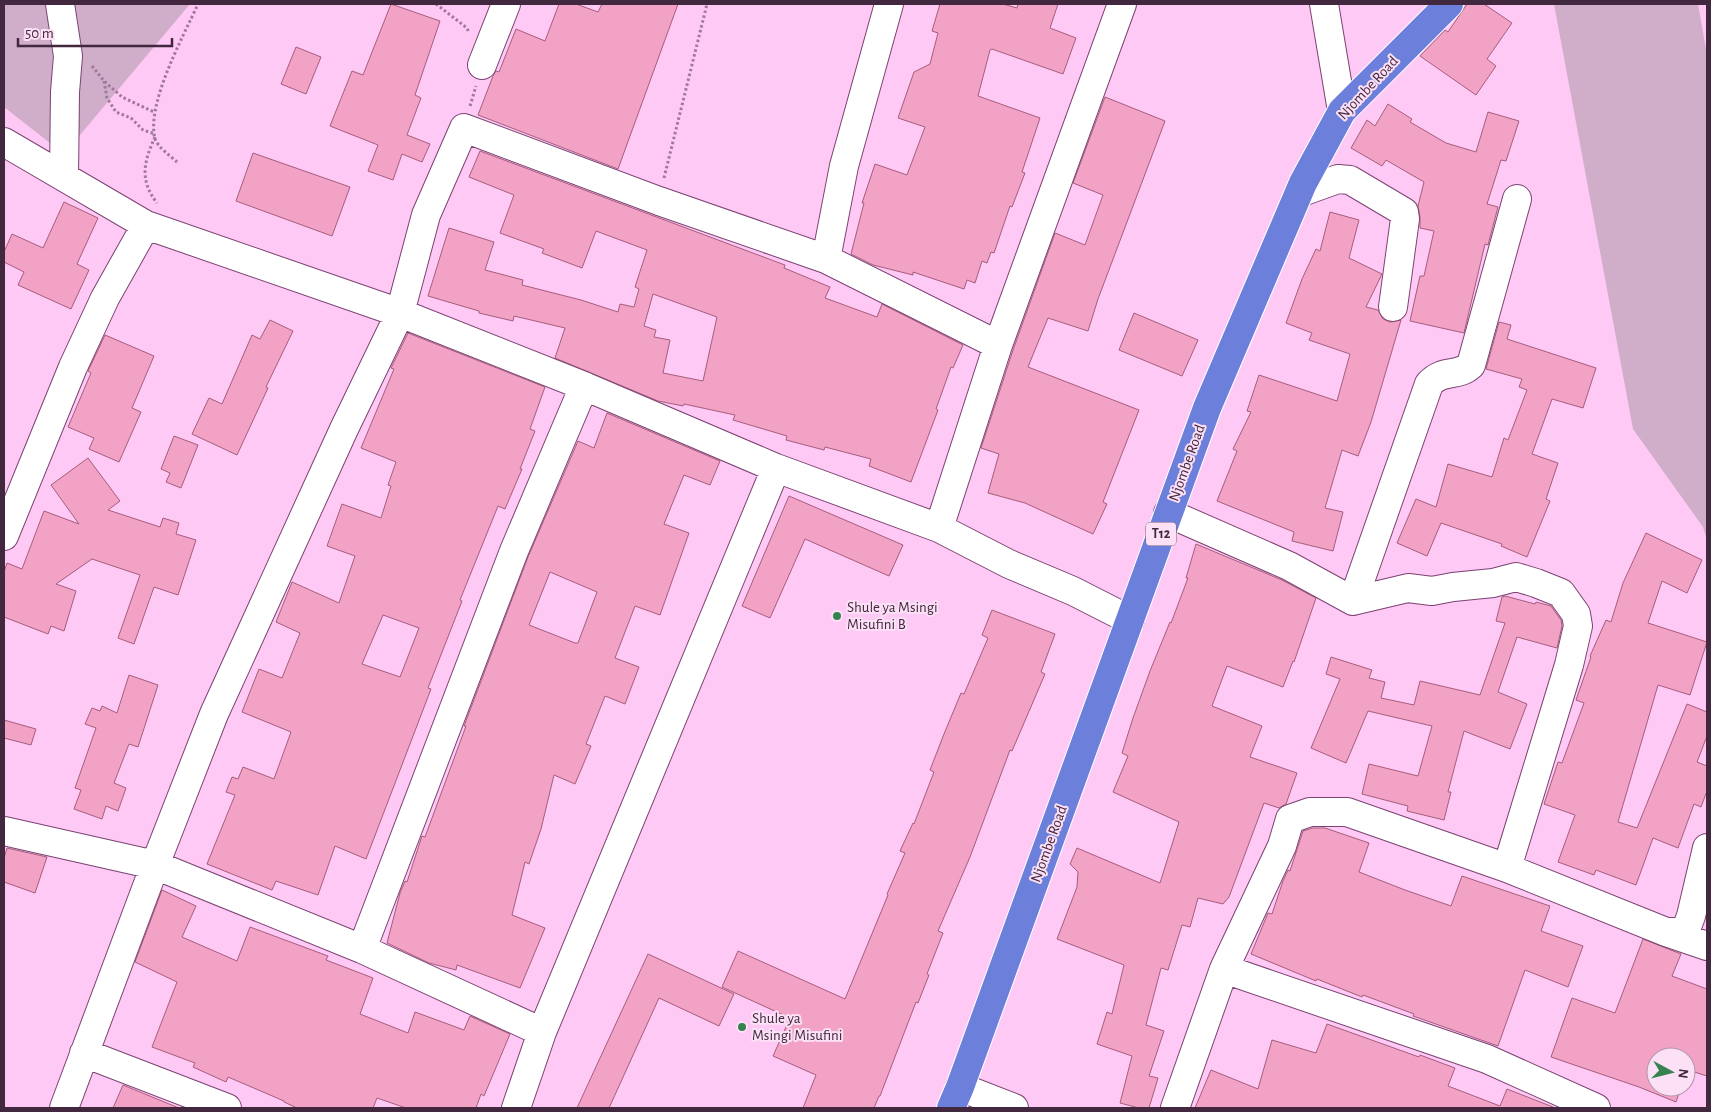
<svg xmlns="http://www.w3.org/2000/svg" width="1711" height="1112" viewBox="0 0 1711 1112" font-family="'Alegreya Sans',sans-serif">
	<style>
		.green { fill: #d0adc9 }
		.building { fill: #f2a2c4; stroke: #a65d7d; fill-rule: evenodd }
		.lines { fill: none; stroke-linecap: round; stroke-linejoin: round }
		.minor-casing { stroke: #7b4272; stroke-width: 30 }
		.highway-casing { stroke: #fff; stroke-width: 30 }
		.path { stroke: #a07999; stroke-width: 3; stroke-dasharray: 2.5 2.5; stroke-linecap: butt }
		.minor { stroke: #fff; stroke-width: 28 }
		.highway { stroke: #6c7fda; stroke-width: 28 }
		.poi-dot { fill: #368251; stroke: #fbe0f6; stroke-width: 2 }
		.labels { text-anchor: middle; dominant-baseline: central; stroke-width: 4; stroke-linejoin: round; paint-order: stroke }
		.shield { fill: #fbe0f6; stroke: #7a5f75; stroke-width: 1 }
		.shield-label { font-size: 14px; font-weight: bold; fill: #42283e }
		.street-label { font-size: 15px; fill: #42283e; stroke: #fbe0f6 }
		.poi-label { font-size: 15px; fill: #42283e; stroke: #fbe0f6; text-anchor: start }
	</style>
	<rect width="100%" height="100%" fill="#fec9f4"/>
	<!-- green -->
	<path class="green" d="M 4,4 L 190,4 L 64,154 L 4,107 Z
		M 1554,4 L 1698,4 L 1707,55 L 1707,540 L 1703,527 L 1633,429 Z"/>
	<!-- building -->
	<path class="building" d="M 391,4 L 440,21 L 415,95 L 421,98 L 407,135 L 430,144 L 422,162 L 402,154 L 393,180 L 368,171 L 378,145 L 330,126 L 352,71 L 363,75 Z
		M 559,4 L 576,4 L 598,12 L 602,4 L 678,4 L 618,169 L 478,115 L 493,76 L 496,71 L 499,72 L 516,29 L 545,41 Z
		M 940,4 L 1003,4 L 1017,8 L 1018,4 L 1058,4 L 1050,28 L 1076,38 L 1063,74 L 992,49 L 990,50 L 978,96 L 1040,118 L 1022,172 L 1025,173 L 1012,207 L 1010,206 L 994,253 L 991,252 L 987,263 L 982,261 L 975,283 L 967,280 L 964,289 L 913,272 L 913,275 L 873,265 L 851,254 L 864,203 L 862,203 L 875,164 L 907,175 L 925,127 L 898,118 L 914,72 L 930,64 L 938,33 L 932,31 Z
		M 1467,4 L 1484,4 L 1512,23 L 1487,59 L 1496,66 L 1476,95 L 1420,56 L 1445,30 L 1448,32 Z
		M 296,47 L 321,57 L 306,94 L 281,84 Z
		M 1105,97 L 1165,121 L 1098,299 L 1088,331 L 1048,318 L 1028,367 L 1139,410 L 1103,502 L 1107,504 L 1093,534 L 1025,503 L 988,493 L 999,454 L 981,448 L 1013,350 L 1055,233 L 1085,245 L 1103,195 L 1073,183 Z
		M 1388,104 L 1412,119 L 1410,122 L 1446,143 L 1476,152 L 1488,112 L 1519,121 L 1506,161 L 1501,160 L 1487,204 L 1498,207 L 1488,245 L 1485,244 L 1464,333 L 1410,321 L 1420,276 L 1424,276 L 1434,231 L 1420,228 L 1420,217 L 1418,206 L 1424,182 L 1386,160 L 1382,166 L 1351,148 L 1367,120 L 1375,126 Z
		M 480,151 L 785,265 L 784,268 L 830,287 L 825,298 L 877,317 L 882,304 L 963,345 L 953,368 L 951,367 L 936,409 L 938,410 L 911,482 L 869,466 L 871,459 L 825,447 L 824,450 L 786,440 L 787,436 L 733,420 L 735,415 L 684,404 L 683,406 L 658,401 L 555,358 L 565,328 L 514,316 L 513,321 L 479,313 L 479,311 L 428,296 L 449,228 L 494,242 L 485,270 L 523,280 L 522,285 L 581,300 L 618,312 L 620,304 L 634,307 L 639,289 L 635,287 L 647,250 L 596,231 L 582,268 L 542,253 L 544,249 L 500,233 L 514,195 L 469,177 ZM 653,294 L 717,317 L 703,381 L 663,373 L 670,340 L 654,337 L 656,330 L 644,326 Z
		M 253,153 L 350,187 L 332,236 L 236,201 Z
		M 64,202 L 98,218 L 77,264 L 89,270 L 71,309 L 18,285 L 24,272 L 4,262 L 4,252 L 12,234 L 43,248 Z
		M 1330,212 L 1359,220 L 1349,258 L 1382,274 L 1366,307 L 1378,310 L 1383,319 L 1390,322 L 1401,320 L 1371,422 L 1358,456 L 1342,450 L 1325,508 L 1343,512 L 1333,551 L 1292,541 L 1294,532 L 1217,501 L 1237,451 L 1233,449 L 1251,412 L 1247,411 L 1259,375 L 1337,401 L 1350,354 L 1309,340 L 1312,333 L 1286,323 L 1302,279 L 1316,249 L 1320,251 Z
		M 1134,313 L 1198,340 L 1182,376 L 1119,350 Z
		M 270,320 L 293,331 L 266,387 L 268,388 L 237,455 L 192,434 L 209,398 L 222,404 L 252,335 L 260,339 Z
		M 1499,322 L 1511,325 L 1507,339 L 1596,368 L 1583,408 L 1552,399 L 1532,454 L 1558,463 L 1546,499 L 1550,501 L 1527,557 L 1501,546 L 1502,544 L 1441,523 L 1427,556 L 1397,543 L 1416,499 L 1436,507 L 1448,464 L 1492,477 L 1504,438 L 1508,440 L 1527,390 L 1519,387 L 1522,379 L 1486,369 Z
		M 408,333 L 545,387 L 530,429 L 535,431 L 520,469 L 522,469 L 505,509 L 498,506 L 460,600 L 462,601 L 428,688 L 431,689 L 366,859 L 335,846 L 318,895 L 276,881 L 272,890 L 207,864 L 235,795 L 226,792 L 232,777 L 238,779 L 243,767 L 274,779 L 291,732 L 242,712 L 259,669 L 282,678 L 300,633 L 276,622 L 292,582 L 339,603 L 355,556 L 327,546 L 342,504 L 381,518 L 391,486 L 388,485 L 396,462 L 361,448 L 394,369 L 391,368 ZM 383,615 L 419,628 L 400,677 L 362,664 Z
		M 105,335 L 154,356 L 132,408 L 141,412 L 119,462 L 89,449 L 94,438 L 68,427 L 91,373 L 88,371 Z
		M 607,413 L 720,461 L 710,485 L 684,475 L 664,524 L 689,533 L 660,615 L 635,606 L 615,658 L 639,667 L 625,704 L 605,696 L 586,744 L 591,746 L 575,784 L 554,775 L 541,829 L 529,864 L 525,862 L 512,915 L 545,928 L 520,988 L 457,965 L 456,970 L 429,963 L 387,943 L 400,893 L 405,881 L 407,882 L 422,836 L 425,837 L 466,726 L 464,726 L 528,557 L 578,441 L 594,448 ZM 550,572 L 597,592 L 578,643 L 575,643 L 529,625 Z
		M 174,436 L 198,445 L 181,488 L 166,482 L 170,473 L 161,469 Z
		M 88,458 L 120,501 L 108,510 L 160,527 L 163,518 L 179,523 L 176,534 L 196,540 L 178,595 L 154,587 L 134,644 L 118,638 L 140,575 L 92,559 L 56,584 L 76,591 L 64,631 L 51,626 L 48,634 L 4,617 L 4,572 L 7,563 L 22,569 L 44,511 L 79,524 L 51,485 Z
		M 789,496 L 903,545 L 889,576 L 805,539 L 770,618 L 742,606 Z
		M 1646,533 L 1702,560 L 1687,593 L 1662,581 L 1648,623 L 1707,642 L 1690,695 L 1658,685 L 1618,822 L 1637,828 L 1687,704 L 1707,712 L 1707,736 L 1697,762 L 1707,766 L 1707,791 L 1701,807 L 1694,804 L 1678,848 L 1653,838 L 1636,885 L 1596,870 L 1594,875 L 1558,862 L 1575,815 L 1544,804 L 1558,762 L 1562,763 L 1584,703 L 1576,700 L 1591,657 L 1590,656 L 1606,620 L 1611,622 L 1623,583 Z
		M 1196,544 L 1282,580 L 1316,598 L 1294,662 L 1293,661 L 1283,687 L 1227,666 L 1212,706 L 1262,726 L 1250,757 L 1297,773 L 1286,804 L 1279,808 L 1264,803 L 1229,897 L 1223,904 L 1198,898 L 1190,927 L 1182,925 L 1168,970 L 1161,968 L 1146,1025 L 1164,1031 L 1149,1076 L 1158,1078 L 1149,1108 L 1139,1108 L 1120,1103 L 1132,1056 L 1097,1044 L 1107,1012 L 1112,1014 L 1124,965 L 1057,939 L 1077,887 L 1078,872 L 1070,864 L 1077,848 L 1160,883 L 1179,822 L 1113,792 L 1128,756 L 1122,753 L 1133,718 L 1150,671 L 1170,622 L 1171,623 L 1188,578 L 1186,578 Z
		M 1505,596 L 1535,604 L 1536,602 L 1551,606 L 1561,620 L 1562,626 L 1557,648 L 1517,637 L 1498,692 L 1527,704 L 1510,749 L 1464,731 L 1448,792 L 1451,792 L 1444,820 L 1407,811 L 1408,806 L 1362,794 L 1369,764 L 1418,776 L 1432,726 L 1368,711 L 1346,763 L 1311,748 L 1340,679 L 1326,674 L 1331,657 L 1372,670 L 1369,678 L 1385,682 L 1381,698 L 1414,705 L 1420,681 L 1480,695 L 1505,623 L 1496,621 L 1502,597 Z
		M 992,610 L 1055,634 L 1041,672 L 1045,674 L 1012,751 L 1010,750 L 970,857 L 938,931 L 943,933 L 927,974 L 929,975 L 918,1003 L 916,1002 L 880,1096 L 879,1096 L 874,1108 L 803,1108 L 816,1075 L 773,1056 L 790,1018 L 722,987 L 738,951 L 845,999 L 888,895 L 887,894 L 905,853 L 900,851 L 913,823 L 914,824 L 934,772 L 930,770 L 944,734 L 961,693 L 964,694 L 988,638 L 982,635 Z
		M 129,675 L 158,685 L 138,747 L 129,744 L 114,783 L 126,788 L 118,811 L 106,806 L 102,819 L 74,809 L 81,790 L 75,788 L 96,728 L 85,724 L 92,708 L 100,711 L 102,706 L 117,713 Z
		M 4,720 L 36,729 L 31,745 L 4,738 Z
		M 1313,828 L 1325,828 L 1369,843 L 1359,872 L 1405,890 L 1451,906 L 1462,876 L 1550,906 L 1541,931 L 1583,946 L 1568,987 L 1525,970 L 1498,1046 L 1413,1016 L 1414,1014 L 1363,995 L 1362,997 L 1317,979 L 1316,981 L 1251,954 L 1268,913 L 1272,914 L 1283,881 L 1288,870 L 1290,871 L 1303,831 Z
		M 7,848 L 47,857 L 35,893 L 4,882 L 4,858 Z
		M 162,890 L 196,906 L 182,937 L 237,961 L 250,927 L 328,956 L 326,960 L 373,978 L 360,1014 L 408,1033 L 415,1012 L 464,1030 L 470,1016 L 510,1034 L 484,1096 L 481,1094 L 476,1108 L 406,1108 L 377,1098 L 373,1108 L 297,1108 L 284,1102 L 284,1101 L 228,1077 L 226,1082 L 193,1067 L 195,1063 L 152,1047 L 177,982 L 135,962 Z
		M 1643,939 L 1681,954 L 1672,976 L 1707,989 L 1707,1076 L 1688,1070 L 1686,1075 L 1686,1057 L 1656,1057 L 1656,1087 L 1681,1087 L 1676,1102 L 1639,1087 L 1551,1057 L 1572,998 L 1615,1013 Z
		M 648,954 L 734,994 L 719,1026 L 659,998 L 609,1108 L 577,1108 Z
		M 1327,1024 L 1419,1057 L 1420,1055 L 1455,1068 L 1448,1086 L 1500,1106 L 1507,1089 L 1553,1107 L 1552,1108 L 1195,1108 L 1211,1070 L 1258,1089 L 1272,1040 L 1316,1053 Z
		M 123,1085 L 179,1108 L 113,1108 Z"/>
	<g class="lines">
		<!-- minor casing -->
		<g class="minor-casing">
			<path id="minor" d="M 60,4 L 68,56 L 65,92 L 64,176
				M 1324,4 L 1342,111
				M 482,65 L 506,4
				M 4,142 L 146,225 L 400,313 L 584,386 L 776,468 L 939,528 L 1009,564 L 1073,591 L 1130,620
				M 1299,193 L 1338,179 L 1350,180 L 1404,212 L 1405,219 L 1393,307
				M 826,259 L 844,166 L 889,4
				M 1168,513 L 1289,566 L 1353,601 L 1408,588 L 1432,591 L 1453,587 L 1493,583 L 1516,577 L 1536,583 L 1561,593 L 1576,614 L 1578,626 L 1569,665 L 1507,868
				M 939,528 L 998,345 L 1122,4
				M 4,536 L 73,367 L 105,298 L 146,225
				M 1353,601 L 1429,384 C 1444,368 1457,378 1471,365 L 1517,199
				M 4,831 L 155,865 L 362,949 L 542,1032
				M 1666,932 L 1707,946
				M 362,949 L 514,551 L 584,386
				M 1224,969 L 1487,1059 L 1596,1108
				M 84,1053 L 227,1108
				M 960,1087 L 1014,1108
				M 64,1108 L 155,865 L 214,714 L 344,429 L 400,313 L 426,215 L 464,128 L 659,201 L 826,259 L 998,345
				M 516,1108 L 542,1032 L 776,468
				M 1175,1108 L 1224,969 L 1282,846 L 1290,819 L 1310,812 L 1347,812 L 1507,868 L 1666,932 L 1685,932 L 1691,916 L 1707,848"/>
		</g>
		<!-- highway casing -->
		<g class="highway-casing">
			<path id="highway" d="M 951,1108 L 960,1087 L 1207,408 L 1303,183 L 1342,111 L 1449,4"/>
		</g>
		<!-- path -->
		<path class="path" d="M 436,4 L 467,28 L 469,33
			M 92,66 L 104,81 L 122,97 L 154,112
			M 104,81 L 107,98 L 116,112 L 131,118 L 143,130 L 155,134
			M 470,106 L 476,86
			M 155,137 C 144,161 139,180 157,203
			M 177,162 C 170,156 158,147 155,139 C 146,104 183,37 198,4
			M 664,178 L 707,4"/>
		<!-- minor -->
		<use href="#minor" class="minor"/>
		<!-- highway -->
		<use href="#highway" class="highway"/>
	</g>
	<!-- markers -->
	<g class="poi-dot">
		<circle cx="837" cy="616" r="5"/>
		<circle cx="742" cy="1027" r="5"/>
	</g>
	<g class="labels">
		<!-- shield labels -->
		<rect class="shield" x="1146" y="522.5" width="30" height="23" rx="4"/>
		<g class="shield-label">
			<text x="1161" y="534">T12</text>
		</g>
		<!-- street labels -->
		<g class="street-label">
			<text transform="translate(1368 88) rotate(-47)">Njombe Road</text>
			<text transform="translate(1187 463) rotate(-70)">Njombe Road</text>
			<text transform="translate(1049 844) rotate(-70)">Njombe Road</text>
		</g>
		<!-- poi labels -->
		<g class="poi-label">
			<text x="847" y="607">Shule ya Msingi<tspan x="847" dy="17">Misufini B</tspan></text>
			<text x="752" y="1018">Shule ya<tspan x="752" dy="17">Msingi Misufini</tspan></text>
		</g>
	</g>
	<!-- border -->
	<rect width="1711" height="1112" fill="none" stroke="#42283e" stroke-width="10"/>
	<!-- north arrow -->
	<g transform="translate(1671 1072) rotate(97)"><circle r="24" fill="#fbe0f6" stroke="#b196ac"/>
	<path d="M0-4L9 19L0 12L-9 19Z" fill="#368251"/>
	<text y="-8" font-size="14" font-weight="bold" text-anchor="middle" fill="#42283e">N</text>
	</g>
	<!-- scale -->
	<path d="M18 38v8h154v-8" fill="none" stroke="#42283e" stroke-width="2.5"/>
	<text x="25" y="38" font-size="15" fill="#42283e" stroke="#fbe0f6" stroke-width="4" paint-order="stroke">50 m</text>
</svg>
